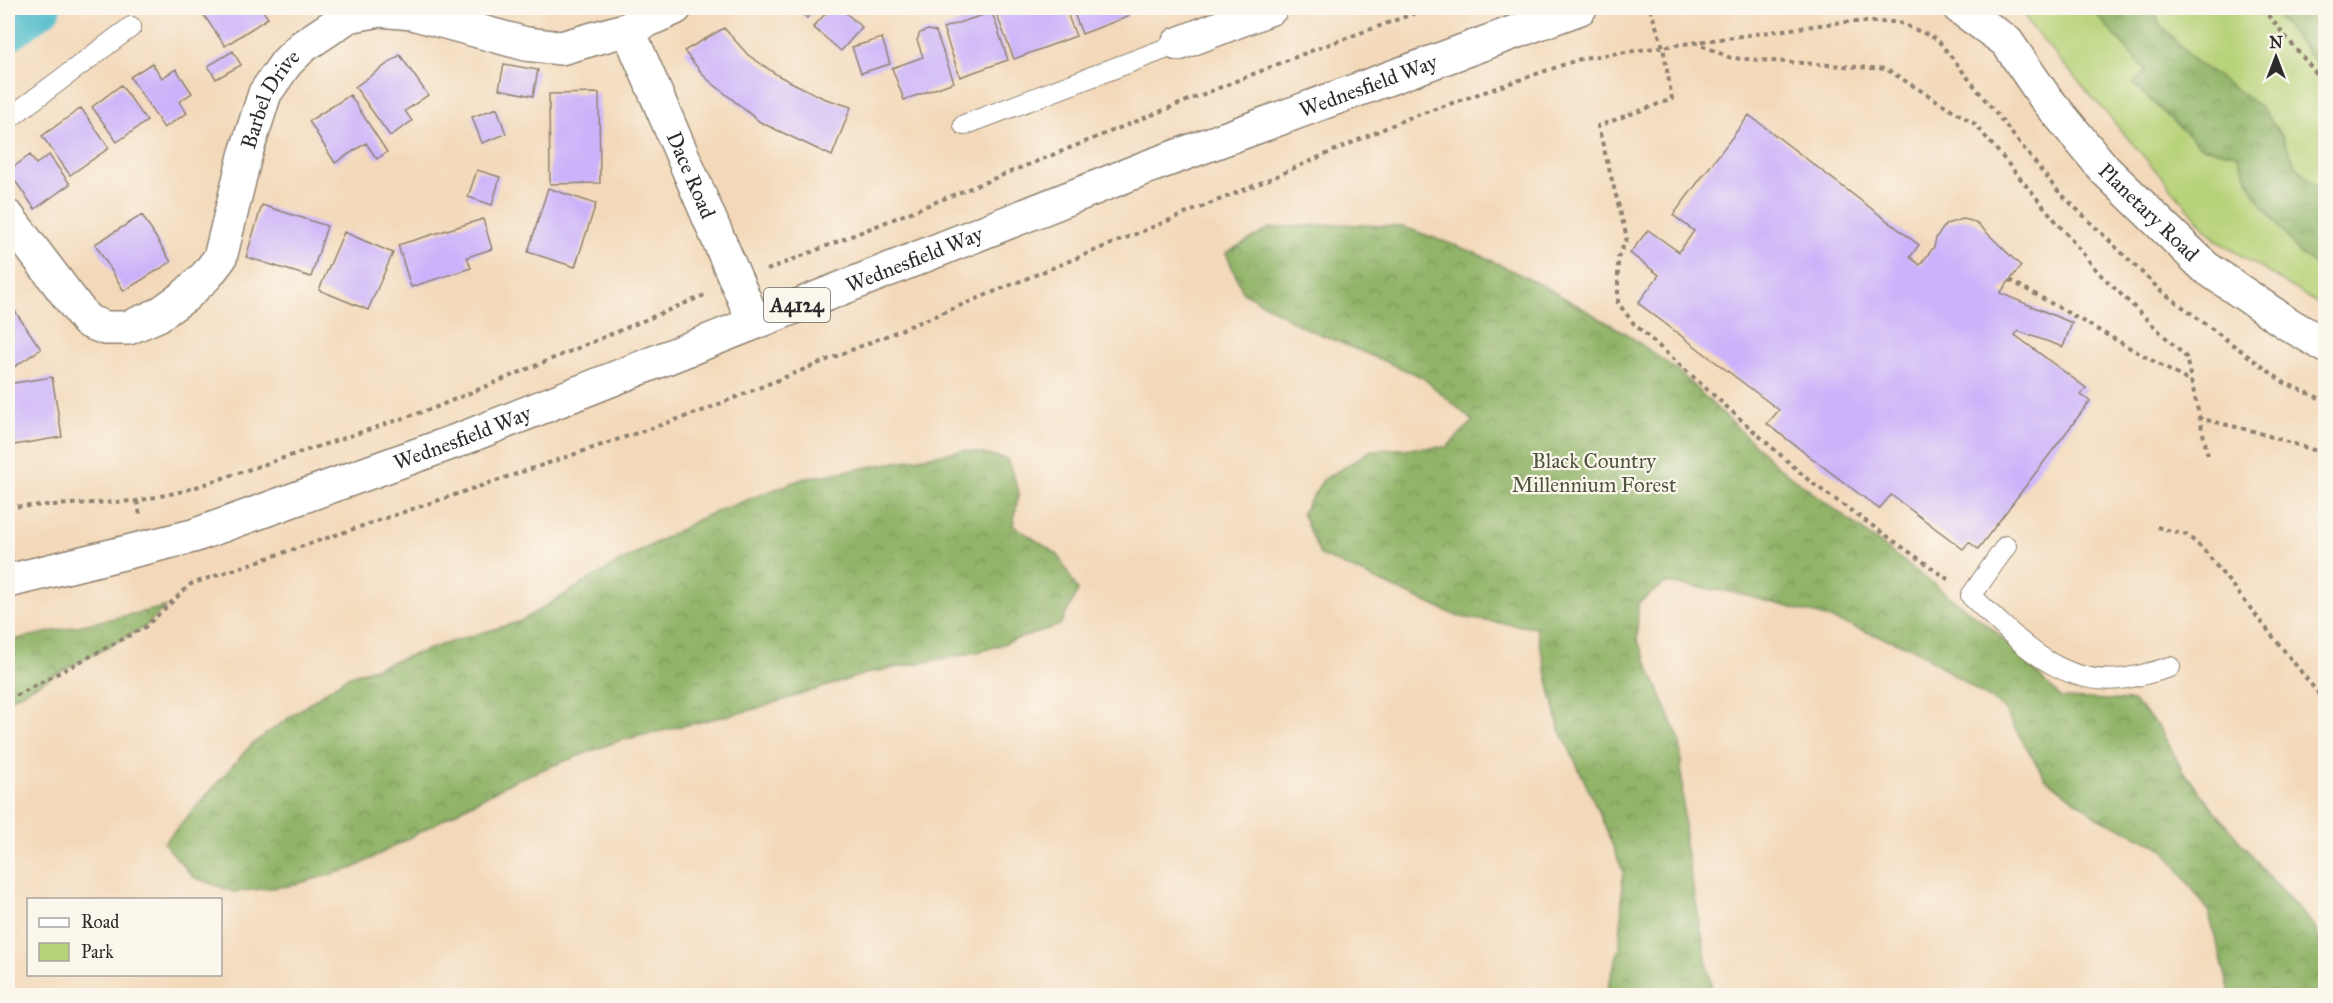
<svg xmlns="http://www.w3.org/2000/svg" width="2333" height="1003" viewBox="0 0 2333 1003" font-family="'IM FELL Great Primer',serif">
	<style>
		.green { fill: #b7d278; stroke: #717e52; stroke-width: 1.5 }
		.forest { fill: url(#forest-crowns); stroke: #5e704a; stroke-width: 1.5 }
		.lines { fill: none; stroke-linecap: round; stroke-linejoin: round }
		.canal { stroke: #50bccb; stroke-width: 36 }
		.building { fill: #cbb2fa }
		.service-casing { stroke: #8f8272; stroke-width: 22 }
		.minor-casing { stroke: #8f8272; stroke-width: 36 }
		.primary-casing { stroke: #8f8272; stroke-width: 36 }
		.path { stroke: #8f8272; stroke-width: 4; stroke-dasharray: 4.5 4.5; stroke-linecap: butt }
		.service { stroke: #fff; stroke-width: 20 }
		.minor { stroke: #fff; stroke-width: 33 }
		.primary { stroke: #fff; stroke-width: 33 }
		.labels { text-anchor: middle; dominant-baseline: central; stroke-width: 4.5; stroke-linejoin: round; paint-order: stroke }
		.shield { fill: #fbf7ec; stroke: #696865; stroke-width: 1.5 }
		.shield-label { font-size: 20px; font-weight: bold; fill: #2b2b2b }
		.street-label { font-size: 21px; fill: #2b2b2b; stroke: #fbf7ec }
		.park-label { font-size: 21px; fill: #4e553e; stroke: #fbf7ec }
	</style>
	<defs>
		<pattern id="forest-crowns" width="20" height="18" patternUnits="userSpaceOnUse" patternTransform="scale(1.5)"><rect width="20" height="18" fill="#91b468"/><path d="M2 6a3 3 0 1 1 6 0M12 15a3 3 0 1 1 6 0" fill="none" stroke="#779356"/></pattern>
	</defs>
	<rect width="100%" height="100%" fill="#fbf7ec"/>
	<filter id="ink" filterUnits="userSpaceOnUse"><feTurbulence type="fractalNoise" baseFrequency=".0167" numOctaves="2"/><feDisplacementMap in="SourceGraphic" scale="12" xChannelSelector="R" yChannelSelector="G"/><feConvolveMatrix kernelMatrix="1 2 1 2 8 2 1 2 1" color-interpolation-filters="sRGB"/></filter>
	<filter id="wash" filterUnits="userSpaceOnUse"><feTurbulence type="fractalNoise" baseFrequency=".008" numOctaves="4" result="noise"/><feDisplacementMap in="SourceGraphic" scale="24" xChannelSelector="R" yChannelSelector="G"/><feGaussianBlur stdDeviation="1.35" result="paint"/><feColorMatrix in="noise" values="0 0 0 0 0 0 0 0 0 0 0 0 0 0 0 0 0 1.4 0 .05"/><feComposite in="paint" operator="in"/></filter>
	<g filter="url(#wash)">
		<rect width="100%" height="100%" fill="#f3d9ba"/>
		<!-- green -->
		<path class="green" d="M 2024,8 L 2278,8 L 2325,59 L 2325,308 L 2216,240 L 2028,23 Z"/>
		<!-- forest -->
		<path class="forest" d="M 2091,8 L 2156,8 L 2158,22 L 2191,58 L 2261,107 L 2282,136 L 2295,164 L 2319,190 L 2325,195 L 2325,273 L 2299,253 L 2255,194 L 2237,154 L 2201,147 L 2133,84 L 2146,71 Z
			M 2270,8 L 2325,8 L 2325,72 Z
			M 1340,224 L 1404,227 L 1476,253 L 1549,289 L 1625,333 L 1678,371 L 1775,464 L 1994,630 L 2061,698 L 2133,701 L 2159,727 L 2183,771 L 2264,871 L 2314,926 L 2325,956 L 2325,995 L 2229,995 L 2229,988 L 2208,910 L 2163,848 L 2098,817 L 2045,778 L 2003,708 L 1915,649 L 1819,615 L 1732,592 L 1666,583 L 1638,603 L 1637,639 L 1680,741 L 1685,844 L 1713,995 L 1606,995 L 1620,946 L 1623,871 L 1598,810 L 1559,727 L 1536,628 L 1459,617 L 1320,555 L 1302,513 L 1323,480 L 1372,450 L 1447,447 L 1473,421 L 1422,377 L 1303,327 L 1243,292 L 1226,253 L 1270,228 Z
			M 964,450 L 1007,459 L 1019,492 L 1013,525 L 1058,555 L 1078,591 L 1060,625 L 982,651 L 868,673 L 755,709 L 618,741 L 515,780 L 354,868 L 289,886 L 234,892 L 193,877 L 164,843 L 252,744 L 345,678 L 441,645 L 521,621 L 609,568 L 705,516 L 802,479 Z
			M 165,607 L 145,627 L 8,700 L 8,641 Z"/>
		<g class="lines">
			<!-- canal -->
			<path class="canal" d="M 8,34 L 43,8"/>
		</g>
		<g id="blocks">
			<!-- building -->
			<path class="building" d="M 199,8 L 261,8 L 268,18 L 225,46 Z
				M 796,8 L 818,8 L 807,18 Z
				M 831,8 L 840,8 L 862,27 L 841,51 L 813,27 Z
				M 994,8 L 1065,8 L 1076,36 L 1014,59 Z
				M 1072,8 L 1126,8 L 1129,16 L 1082,34 Z
				M 992,12 L 1008,60 L 960,77 L 943,28 Z
				M 724,28 L 748,55 L 779,76 L 823,98 L 851,107 L 832,156 L 760,122 L 706,78 L 684,51 Z
				M 928,30 L 936,32 L 954,82 L 904,100 L 892,68 L 923,57 L 917,40 L 920,33 Z
				M 882,38 L 890,64 L 861,73 L 852,47 Z
				M 233,51 L 241,65 L 216,79 L 208,66 Z
				M 400,55 L 428,95 L 405,111 L 412,121 L 390,136 L 355,87 Z
				M 152,63 L 162,78 L 176,69 L 192,93 L 179,102 L 187,113 L 164,128 L 130,77 Z
				M 504,64 L 538,70 L 533,96 L 499,89 Z
				M 121,85 L 147,121 L 117,142 L 92,107 Z
				M 599,93 L 600,183 L 550,184 L 549,94 Z
				M 350,95 L 387,152 L 377,159 L 366,143 L 335,163 L 309,121 Z
				M 81,108 L 109,148 L 70,175 L 42,136 Z
				M 497,108 L 506,134 L 482,143 L 472,117 Z
				M 1749,115 L 1919,245 L 1910,257 L 1920,265 L 1934,247 L 1936,238 L 1946,224 L 1963,219 L 1972,221 L 1980,226 L 2021,266 L 2000,293 L 2072,323 L 2063,347 L 2018,331 L 2015,335 L 2086,388 L 2081,395 L 2090,401 L 1978,549 L 1969,542 L 1963,549 L 1891,495 L 1879,509 L 1767,424 L 1779,410 L 1638,303 L 1659,275 L 1630,253 L 1648,230 L 1679,252 L 1694,231 L 1673,215 Z
				M 30,155 L 36,164 L 49,155 L 70,184 L 35,209 L 8,171 Z
				M 477,170 L 500,177 L 492,205 L 468,197 Z
				M 548,188 L 596,204 L 575,267 L 528,252 Z
				M 262,205 L 327,226 L 311,277 L 246,257 Z
				M 142,215 L 171,262 L 124,291 L 95,244 Z
				M 483,219 L 492,249 L 467,257 L 471,268 L 411,287 L 398,245 Z
				M 344,232 L 393,253 L 368,310 L 319,290 Z
				M 10,304 L 41,349 L 8,371 L 8,306 Z
				M 52,377 L 62,437 L 8,446 L 8,384 Z"/>
		</g>
	</g>
	<g filter="url(#ink)">
		<use href="#blocks" fill-opacity="0" stroke="#8f8272" stroke-width="1.5"/>
		<g class="lines">
			<!-- service casing -->
			<g class="service-casing">
				<path id="service" d="M 8,119 L 131,27
					M 964,125 L 1178,44
					M 2006,546 L 1971,596 C 2014,635 2056,686 2120,679 C 2137,677 2154,672 2170,667"/>
			</g>
			<!-- minor casing -->
			<g class="minor-casing">
				<g id="minor">
					<path id="s1" d="M 1960,8 L 2007,42 L 2044,96 L 2105,170 L 2205,267 L 2285,322 L 2326,346"/>
					<path id="s2" d="M 628,29 L 754,322"/>
					<path d="M 1178,44 L 1271,8"/>
					<path id="s3" d="M 8,217 L 87,321 L 105,328 L 128,328 L 158,315 L 185,296 L 207,275 L 220,258 L 245,156 L 265,93 L 286,63 L 302,47 L 348,16 L 380,10 L 412,13 L 526,44 L 561,48 L 628,29 L 675,8"/>
				</g>
			</g>
			<!-- primary casing -->
			<g class="primary-casing">
				<g id="primary">
					<path id="s4" d="M 8,581 L 193,536 L 459,440 L 1145,168 L 1580,8"/>
				</g>
			</g>
			<!-- path -->
			<path class="path" d="M 1650,8 L 1663,47 L 1672,99 L 1598,126 L 1627,238 L 1618,258 L 1618,303 L 1634,324 L 1812,483 L 1949,580
				M 2262,8 L 2326,85
				M 1694,42 L 1731,58 L 1886,69 L 1975,124 L 2099,273 L 2186,357 L 2208,456
				M 767,270 L 1308,52 L 1429,8
				M 2010,280 L 2192,383
				M 2198,418 L 2253,431 L 2326,454
				M 137,501 L 140,515
				M 8,507 L 137,501 L 184,491 L 434,408 L 705,295
				M 2157,527 L 2187,535 L 2203,549 L 2326,703
				M 8,700 L 145,627 L 191,584 L 702,411 L 1258,184 L 1406,119 L 1583,58 L 1842,22 L 1898,22 L 1937,39 L 2056,189 L 2160,290 L 2283,382 L 2326,401"/>
			<!-- service -->
			<use href="#service" class="service"/>
			<!-- minor -->
			<use href="#minor" class="minor"/>
			<!-- primary -->
			<use href="#primary" class="primary"/>
		</g>
	</g>
	<g class="labels">
		<!-- shield labels -->
		<rect class="shield" x="764" y="288" width="66" height="34" rx="4.5"/>
		<g class="shield-label">
			<text x="797" y="305">A4124</text>
		</g>
		<!-- street labels -->
		<g class="street-label">
			<text stroke="none"><textPath href="#s4" startOffset="1449">Wednesfield Way</textPath></text>
			<text stroke="none"><textPath href="#s3" startOffset="458">Barbel Drive</textPath></text>
			<text stroke="none"><textPath href="#s2" startOffset="159">Dace Road</textPath></text>
			<text stroke="none"><textPath href="#s1" startOffset="280">Planetary Road</textPath></text>
			<text stroke="none"><textPath href="#s4" startOffset="963">Wednesfield Way</textPath></text>
			<text stroke="none"><textPath href="#s4" startOffset="477">Wednesfield Way</textPath></text>
		</g>
		<!-- park labels -->
		<g class="park-label">
			<text x="1594" y="461">Black Country<tspan x="1594" dy="24">Millennium Forest</tspan></text>
		</g>
	</g>
	<!-- margin -->
	<rect width="2333" height="1003" fill="none" stroke="#fbf7ec" stroke-width="30"/>
	<!-- legend -->
	<rect x="27" y="898" width="195" height="78" fill="#fbf7ec" stroke="#a8a59f" stroke-width="1.5"/>
	<rect x="39" y="918" width="30" height="9" fill="#ffffff" stroke="#a8a59f" stroke-width="1.5"/>
	<text x="81" y="928" font-size="18" fill="#2b2b2b">Road</text>
	<rect x="39" y="943" width="30" height="18" fill="#b7d278" stroke="#a8a59f" stroke-width="1.5"/>
	<text x="81" y="958" font-size="18" fill="#2b2b2b">Park</text>
	<!-- north arrow -->
	<g transform="translate(2276 57)" stroke="#fbf7ec" stroke-width="4.5" paint-order="stroke">
	<path d="M0-4.5L10 22L0 15L-10 22Z" fill="#2b2b2b"/>
	<text y="-9" font-size="16" font-weight="bold" text-anchor="middle" fill="#2b2b2b">N</text>
	</g>
</svg>
